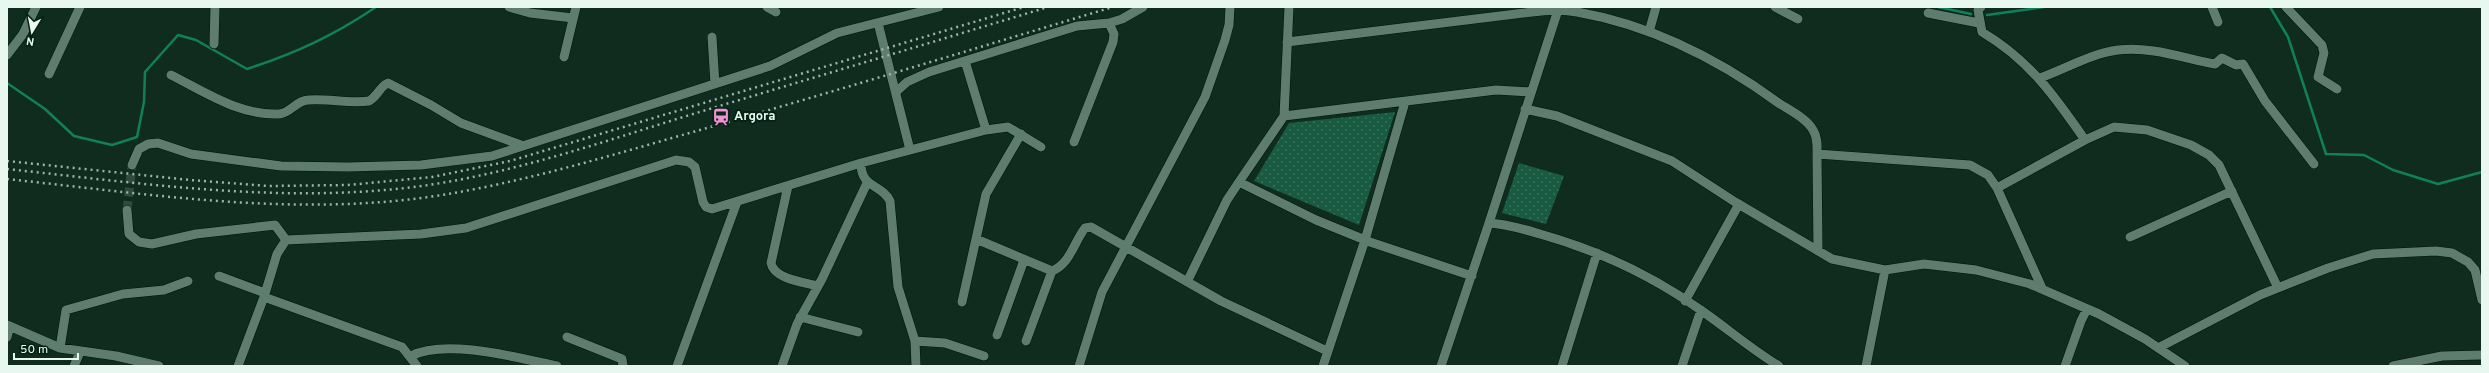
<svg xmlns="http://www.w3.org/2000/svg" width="2489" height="373" viewBox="0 0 2489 373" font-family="Overpass,sans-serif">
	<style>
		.green { fill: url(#green-dots) }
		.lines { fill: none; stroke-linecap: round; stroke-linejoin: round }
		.stream { stroke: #11805a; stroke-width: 2.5 }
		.street-tunnel { stroke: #304b3e; stroke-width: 9; stroke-dasharray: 9 4.5; stroke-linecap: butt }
		.street-casing { stroke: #001409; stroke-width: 10 }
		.street { stroke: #5e7d6e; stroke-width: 9 }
		.rail { stroke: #9fb4aa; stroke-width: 2.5; stroke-dasharray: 2 4; stroke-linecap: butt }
		.labels { text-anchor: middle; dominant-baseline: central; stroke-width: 4; stroke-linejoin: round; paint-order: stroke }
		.poi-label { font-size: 13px; font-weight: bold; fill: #e8f8f0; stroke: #042216; text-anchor: start }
	</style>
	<defs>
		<pattern id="green-dots" width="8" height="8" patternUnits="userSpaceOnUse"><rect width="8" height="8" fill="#195b42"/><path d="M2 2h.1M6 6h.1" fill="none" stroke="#3a735e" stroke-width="1.8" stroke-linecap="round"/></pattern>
	</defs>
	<rect width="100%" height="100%" fill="#0f2c1f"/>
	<!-- green -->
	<path class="green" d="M 1395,112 L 1359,225 L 1254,181 L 1289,123 Z
		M 1519,163 L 1564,176 L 1546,224 L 1502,213 Z"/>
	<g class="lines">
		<!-- stream -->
		<path class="stream" d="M 1938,7 L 1971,14
			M 2270,7 L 2288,37 L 2326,154 L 2364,155 L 2393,170 L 2438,184 L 2482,172
			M 1987,15 L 2044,7
			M 7,83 L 45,109 L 74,136 L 112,145 L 137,137 L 144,102 L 145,72 L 178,35 L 196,40 L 247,69 C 296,53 333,36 376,7"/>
		<!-- street-tunnel -->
		<path class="street-tunnel" d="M 127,210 L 132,165"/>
		<!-- street casing -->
		<g class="street-casing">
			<path id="street" d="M 509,7 L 530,13 L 573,18
				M 767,7 L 776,12
				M 1289,7 L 1284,116 L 1239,182 L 1316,220 L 1370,242 L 1472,276
				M 1775,7 L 1798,19
				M 1981,7 L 1978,10 L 1982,32 C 2029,60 2054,95 2085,140
				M 2212,7 L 2218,22
				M 2286,7 L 2322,45 L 2324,53 L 2318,77 L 2337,89
				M 1928,13 L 1979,23
				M 878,23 L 910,150
				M 1649,32 L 1656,7
				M 712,37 L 715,84
				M 1287,42 L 1532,12 C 1547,10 1561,9 1577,12 C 1651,25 1720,60 1780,104 C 1791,111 1807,119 1813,130 C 1818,138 1817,146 1817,154
				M 214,44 L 215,7
				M 7,55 L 23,34 L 36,7
				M 564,57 L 576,7
				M 965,61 L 986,130
				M 49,74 L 80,7
				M 171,75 C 205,92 240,116 279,114 C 291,113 295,101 308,100 C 328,98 349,104 369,101 C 378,96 381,85 388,83 L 431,105 L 461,123 L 521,145
				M 2040,78 C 2065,69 2092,53 2118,50 C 2151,46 2183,58 2215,64 L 2222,58 L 2236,65 L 2243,64 L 2265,101 L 2314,164
				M 896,92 L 907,82 L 929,72 L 1077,26 L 1109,23 L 1122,19 L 1143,7
				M 1525,109 L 1557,116 L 1672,161 L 1735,202 L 1832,259 L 1885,270 L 1924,264 L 1976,270 L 2030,284 L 2099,314 L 2145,339 L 2185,366
				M 1284,116 L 1496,90 L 1531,92
				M 1074,142 L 1113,42 L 1114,34 L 1109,23
				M 861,163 C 861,189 881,183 890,201 L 898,287 L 915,341 L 916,366
				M 132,165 L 139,149 L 148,144 L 158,143 L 191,154 L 281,166 L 348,167 L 421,165 L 492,156 L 770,66 L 837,33 L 939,7
				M 788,186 L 771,263 C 774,279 803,282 818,286
				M 1997,188 L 2085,140 L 2114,127 L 2147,130 L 2191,145 L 2209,155 L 2219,165 L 2278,288
				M 127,210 L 129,234 L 139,242 L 152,244 L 196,234 L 275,225 L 286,240
				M 1489,223 L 1559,7
				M 2130,237 L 2232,191
				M 976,239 L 1052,271 L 1026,341
				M 1818,251 L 1817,154 L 1970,165 L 1988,175 L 1997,188 L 2042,288
				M 1052,271 C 1070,264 1074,242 1085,228 L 1091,227 L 1221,301 L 1327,351
				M 219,276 L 265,293
				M 1187,282 L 1227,200 L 1239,182
				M 264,297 L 402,347 L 417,366
				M 1685,301 L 1739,204
				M 962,302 L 986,194 L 1021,134
				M 800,317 L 858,332
				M 7,325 L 60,348 L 116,356 L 159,366
				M 997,335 L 1024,260
				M 7,337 L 10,326
				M 567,337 L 622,359 L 623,366
				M 915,341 L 945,343 L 984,356
				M 60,348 L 66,310 L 123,294 L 164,290 L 188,281
				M 2158,348 L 2260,295 L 2328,268 L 2373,254 L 2436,251 L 2452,253 L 2468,262 L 2475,270 L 2482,300
				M 411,356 C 445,338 519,358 557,366
				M 74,366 L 80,352
				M 238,366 L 264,297 L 277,254 L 286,240 L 421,234 L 466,228 L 676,160 L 689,162 L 695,167 L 703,202 L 706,207 L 712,209 L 861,163 L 986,130 L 1008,127 L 1041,147
				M 677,366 L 737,202
				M 782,366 L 797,324 L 822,279 L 867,183
				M 1079,366 L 1102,292 L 1205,97 L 1225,40 L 1229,25 L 1230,7
				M 1323,366 L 1365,240 L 1405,102
				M 1441,366 L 1489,223 C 1507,224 1523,229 1540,234 C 1597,250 1653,276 1702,311 C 1728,329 1751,349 1779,366
				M 1562,366 L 1597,253
				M 1682,366 L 1701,310
				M 1866,366 L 1885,270
				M 2065,366 L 2081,321 L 2087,309
				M 2393,366 L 2442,356 L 2482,355"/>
		</g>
		<!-- street -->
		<use href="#street" class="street"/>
		<!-- rail -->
		<path class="rail" d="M 7,161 L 190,180 L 268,186 L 348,185 L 432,177 L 510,161 L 1024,7
			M 7,169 C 148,184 293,206 435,184 C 523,170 608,140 693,114 C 812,78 930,43 1048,7
			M 7,179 C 139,193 272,214 404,200 C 499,190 601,158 693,132 C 833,92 973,49 1113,7"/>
	</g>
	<!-- icons -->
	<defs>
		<g id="station-bare" transform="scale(1.38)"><path d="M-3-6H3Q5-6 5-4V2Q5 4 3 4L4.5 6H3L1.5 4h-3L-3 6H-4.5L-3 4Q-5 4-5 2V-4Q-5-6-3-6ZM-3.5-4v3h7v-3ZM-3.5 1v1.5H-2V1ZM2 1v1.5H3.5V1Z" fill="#f391d6" stroke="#042216" stroke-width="2.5" paint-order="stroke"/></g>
	</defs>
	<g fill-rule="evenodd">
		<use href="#station-bare" x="721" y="117"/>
	</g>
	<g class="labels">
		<!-- poi labels -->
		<g class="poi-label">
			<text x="734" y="117">Argora</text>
		</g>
	</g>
	<!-- border -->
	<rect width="2489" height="373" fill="none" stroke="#e8f8f0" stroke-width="16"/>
	<!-- north arrow -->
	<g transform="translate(32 32) rotate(190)" stroke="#042216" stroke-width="3" paint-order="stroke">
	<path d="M0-3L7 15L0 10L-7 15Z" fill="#e8f8f0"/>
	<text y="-6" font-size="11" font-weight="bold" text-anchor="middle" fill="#e8f8f0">N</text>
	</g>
	<!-- scale -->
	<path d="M14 353v6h64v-6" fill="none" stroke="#e8f8f0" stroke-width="2"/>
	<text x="20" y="353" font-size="12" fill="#e8f8f0" stroke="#042216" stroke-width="3" paint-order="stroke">50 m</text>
</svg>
